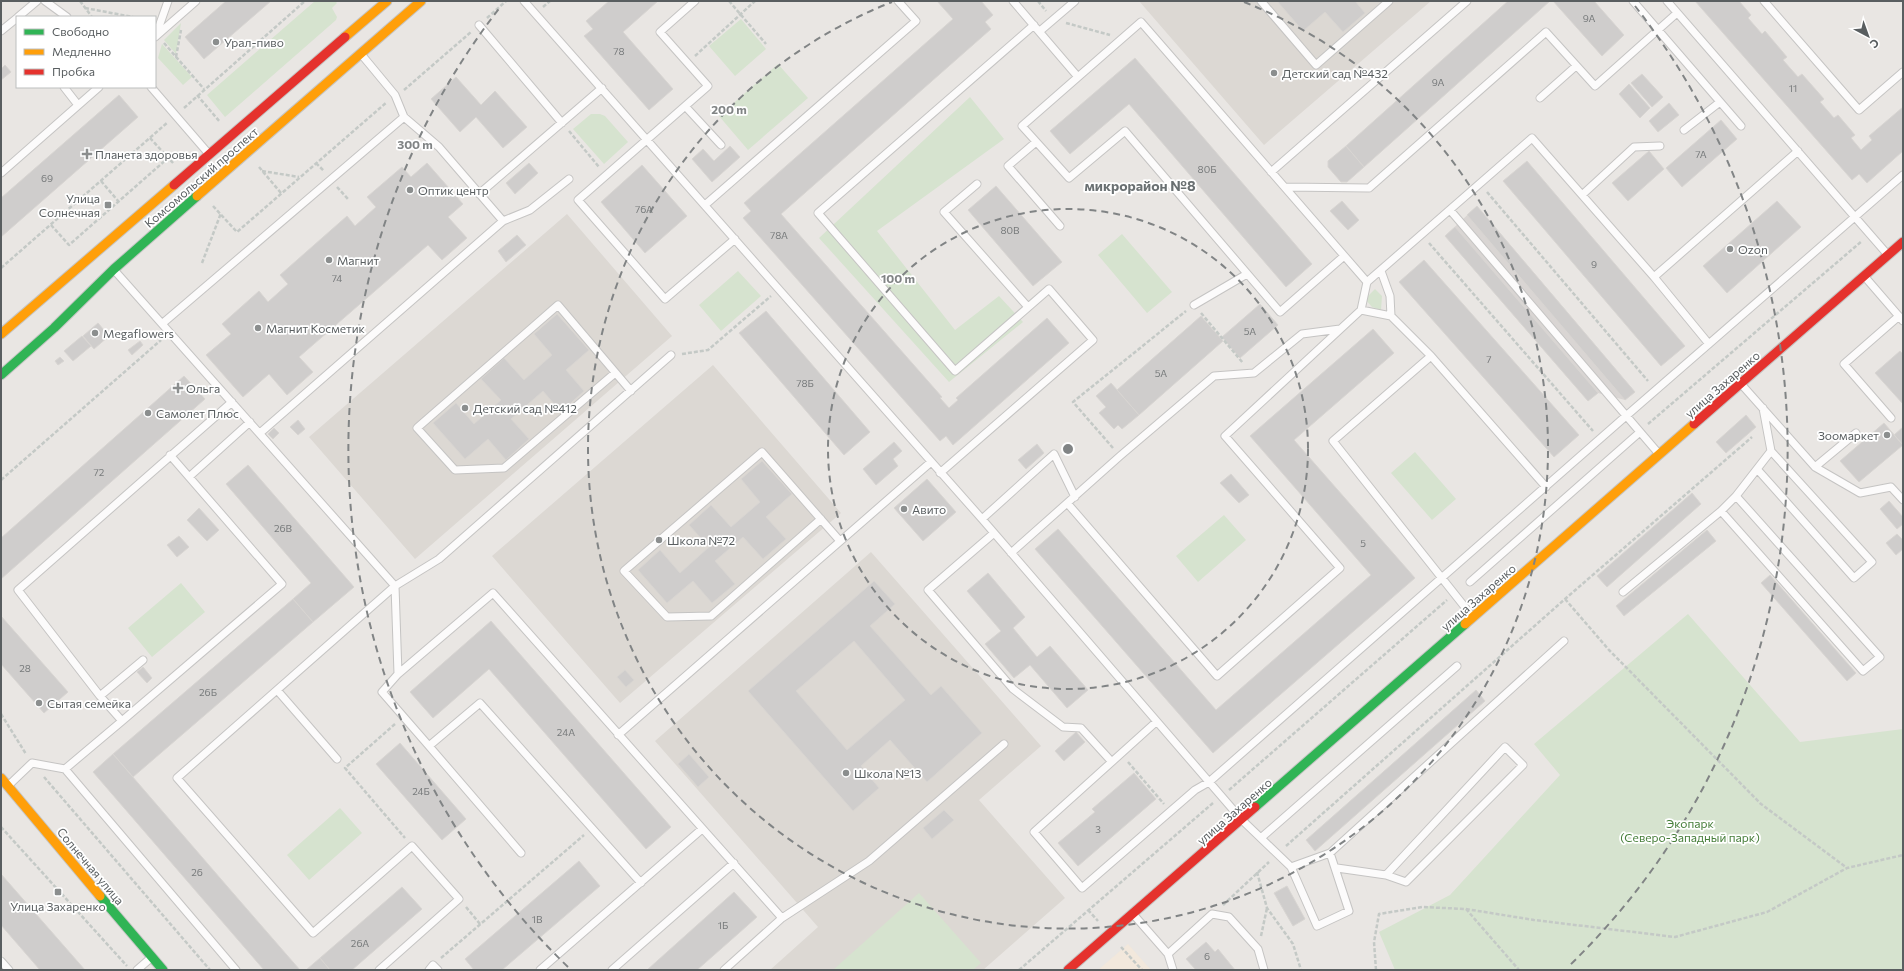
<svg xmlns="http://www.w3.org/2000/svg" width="1904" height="971" viewBox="0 0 1904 971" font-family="Commissioner,sans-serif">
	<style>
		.commercial { fill: #f2e8dc }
		.industrial { fill: #d9d5d3 }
		.education { fill: #dcd8d3 }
		.green { fill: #d6e3cf }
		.building { fill: #cfcdcc; stroke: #d8d5d2; fill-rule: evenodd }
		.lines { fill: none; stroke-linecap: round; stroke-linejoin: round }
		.lane-casing { stroke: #c5c4c3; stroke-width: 9 }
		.fast-casing { stroke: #c5c5c4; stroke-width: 11 }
		.slow-casing { stroke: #c5c5c4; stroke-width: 11 }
		.jam-casing { stroke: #c5c5c4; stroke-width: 11 }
		.path { stroke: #c4c9c6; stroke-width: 2.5; stroke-dasharray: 4 2; stroke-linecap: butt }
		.lane { stroke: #fcfbfb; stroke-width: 7 }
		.fast { stroke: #30b455; stroke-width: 9 }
		.slow { stroke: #ff9f0a; stroke-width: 9 }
		.jam { stroke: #e5322d; stroke-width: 9 }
		.ring { fill: none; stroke: #818485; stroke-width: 2; stroke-dasharray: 7 5 }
		.poi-dot { fill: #8b8e8e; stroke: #fff; stroke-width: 1.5 }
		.labels { text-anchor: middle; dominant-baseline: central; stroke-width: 3.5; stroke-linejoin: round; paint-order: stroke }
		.number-label { font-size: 10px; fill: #787b7c }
		.poi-label { font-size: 12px; fill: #595e60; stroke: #fff; text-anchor: start }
		.street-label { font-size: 12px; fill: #595e60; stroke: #fff }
		.park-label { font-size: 12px; fill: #467e3a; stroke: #fff }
		.quarter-label { font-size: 14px; font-weight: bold; fill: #6a7072; stroke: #fff }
		.centre { fill: #818485; stroke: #fff; stroke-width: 2 }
		.ring-label { font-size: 12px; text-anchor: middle; font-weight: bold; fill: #818485; stroke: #fff; stroke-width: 3.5; stroke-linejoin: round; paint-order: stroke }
	</style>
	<rect width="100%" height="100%" fill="#e9e6e3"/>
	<!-- commercial -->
	<path class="commercial" d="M 1128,944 L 1151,970 L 1098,970 Z"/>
	<!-- industrial -->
	<path class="industrial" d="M 1477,206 L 1635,392 L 1625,400 L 1598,393 L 1588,401 L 1445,236 Z"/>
	<!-- education -->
	<path class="education" d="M 1139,1 L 1431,1 L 1264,145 Z
		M 567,214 L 672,336 L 415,559 L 309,437 Z
		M 713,365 L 841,513 L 620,703 L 492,556 Z
		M 871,552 L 1041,746 L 979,800 L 1065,898 L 983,970 L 770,970 L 818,927 L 655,741 Z"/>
	<!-- green -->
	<path class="green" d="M 315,1 L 335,1 L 337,3 L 332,8 L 337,17 L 336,20 L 225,117 L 207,95 Z
		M 741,19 L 766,49 L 735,76 L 709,46 Z
		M 181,23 L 176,54 L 164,40 Z
		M 162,44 L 192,77 L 183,85 L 158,58 Z
		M 778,64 L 808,98 L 748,150 L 719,116 Z
		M 970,97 L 1004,139 L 877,231 L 955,330 L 999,296 L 1023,322 L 949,382 L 819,238 Z
		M 591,114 L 600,114 L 605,116 L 628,142 L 604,164 L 573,129 Z
		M 1122,234 L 1172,292 L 1147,313 L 1098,255 Z
		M 738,271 L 761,296 L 721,331 L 699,305 Z
		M 1375,289 L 1382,296 L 1381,310 L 1372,307 L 1365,299 Z
		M 1415,452 L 1456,499 L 1432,520 L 1391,473 Z
		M 1224,515 L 1246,540 L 1198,582 L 1176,556 Z
		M 181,583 L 205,612 L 152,657 L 128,628 Z
		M 1688,614 L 1800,742 L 1903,729 L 1903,970 L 1395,970 L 1379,932 L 1450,895 L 1560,775 L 1534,744 Z
		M 340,808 L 362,833 L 309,880 L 287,855 Z
		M 919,893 L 981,963 L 973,970 L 833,970 Z"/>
	<!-- building -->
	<path class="building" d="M 226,1 L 271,1 L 204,59 L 185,37 Z
		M 609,1 L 658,1 L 623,32 L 673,89 L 649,110 L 584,36 L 593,29 L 586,21 Z
		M 937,1 L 981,1 L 993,15 L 985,22 L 991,29 L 781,214 L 942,397 L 940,398 L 949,408 L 958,400 L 956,398 L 1047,318 L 1069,343 L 953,445 L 946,436 L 940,441 L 743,218 L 751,211 L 744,203 L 953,19 Z
		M 1277,1 L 1355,1 L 1365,13 L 1343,32 L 1325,12 L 1303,31 Z
		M 1508,1 L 1550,1 L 1364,167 L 1346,146 Z
		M 1553,1 L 1594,1 L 1624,35 L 1602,56 Z
		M 1695,1 L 1739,1 L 1751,15 L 1748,18 L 1762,34 L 1765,31 L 1787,57 L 1783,60 L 1798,77 L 1802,74 L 1824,99 L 1820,102 L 1834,118 L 1838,115 L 1855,135 L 1851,138 L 1861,150 L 1872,140 L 1869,136 L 1903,107 L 1903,151 L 1867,183 L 1859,174 L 1852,180 Z
		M 1135,58 L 1312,264 L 1286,287 L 1129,104 L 1070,154 L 1050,131 Z
		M 5,65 L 11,72 L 1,80 L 1,69 Z
		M 1642,74 L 1663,97 L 1652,107 L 1631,83 Z
		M 456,77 L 481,105 L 495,91 L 527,127 L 503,148 L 476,117 L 460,132 L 431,99 Z
		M 1629,84 L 1650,108 L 1640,118 L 1619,94 Z
		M 119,95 L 138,117 L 1,237 L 1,198 Z
		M 1669,103 L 1679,115 L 1658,132 L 1649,121 Z
		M 1721,120 L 1737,139 L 1682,187 L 1666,168 Z
		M 730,146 L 740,157 L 712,182 L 692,159 L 703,149 L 714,161 Z
		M 1346,146 L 1364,167 L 1347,182 L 1341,182 L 1328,167 L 1328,161 Z
		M 1649,151 L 1664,169 L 1628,201 L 1612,183 Z
		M 1527,161 L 1685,346 L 1661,366 L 1503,181 Z
		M 427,163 L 463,204 L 448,217 L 467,238 L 442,260 L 428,245 L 299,357 L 313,372 L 287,395 L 269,374 L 243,397 L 206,355 L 231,334 L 222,324 L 259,291 L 268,302 L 288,284 L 280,275 L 347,216 L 355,226 L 376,207 L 367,197 L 402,167 L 411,177 Z
		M 529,163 L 538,173 L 515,194 L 506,183 Z
		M 642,165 L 687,216 L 645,253 L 601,202 Z
		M 996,186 L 1062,262 L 1033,286 L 968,210 Z
		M 109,201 L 112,205 L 107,209 L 103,205 Z
		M 1342,201 L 1359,220 L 1348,230 L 1330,211 Z
		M 1777,201 L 1801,227 L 1727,293 L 1703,266 Z
		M 1477,206 L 1635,392 L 1625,400 L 1467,215 Z
		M 1455,227 L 1598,393 L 1588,401 L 1445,236 Z
		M 517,235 L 526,245 L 506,262 L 498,251 Z
		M 1424,260 L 1579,435 L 1554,457 L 1399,282 Z
		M 1260,304 L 1278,325 L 1240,358 L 1222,337 Z
		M 766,311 L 870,432 L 844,455 L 739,333 Z
		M 557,314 L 589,350 L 566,370 L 584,391 L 561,412 L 543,391 L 511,419 L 529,439 L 506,460 L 488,439 L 465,459 L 433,423 L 456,403 L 474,424 L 501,400 L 481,379 L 504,358 L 524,380 L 552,355 L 534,334 Z
		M 1201,316 L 1223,341 L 1139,415 L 1117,390 Z
		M 98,323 L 109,336 L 94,349 L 83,336 Z
		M 1373,329 L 1394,353 L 1294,440 L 1415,578 L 1213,753 L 1035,549 L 1058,529 L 1216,710 L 1371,575 L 1250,436 Z
		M 82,336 L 91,346 L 73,361 L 64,351 Z
		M 140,341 L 143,345 L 132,355 L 128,350 Z
		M 1900,351 L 1903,354 L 1903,404 L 1875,373 Z
		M 60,357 L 64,361 L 58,365 L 55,361 Z
		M 184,376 L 205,399 L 1,579 L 1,538 Z
		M 1111,383 L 1139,415 L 1122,429 L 1118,425 L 1114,429 L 1099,413 L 1106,407 L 1096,396 Z
		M 1746,415 L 1756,427 L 1726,453 L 1716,442 Z
		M 298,420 L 305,429 L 298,435 L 290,427 Z
		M 1884,423 L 1903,445 L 1859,482 L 1840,461 Z
		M 1903,427 L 1903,445 L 1894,435 Z
		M 274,428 L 279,433 L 273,439 L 268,434 Z
		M 894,442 L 902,451 L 893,459 L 898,466 L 876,485 L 863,469 Z
		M 1037,444 L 1044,453 L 1026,469 L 1018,460 Z
		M 762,461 L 792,494 L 766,517 L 786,539 L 763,559 L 743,537 L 715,561 L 735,584 L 712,603 L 693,581 L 667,603 L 638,570 L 660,550 L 680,573 L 709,547 L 689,525 L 711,505 L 731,527 L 760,502 L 741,479 Z
		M 248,465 L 354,587 L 313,622 L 293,599 L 311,583 L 226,484 Z
		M 1231,474 L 1249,495 L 1239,503 L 1220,483 Z
		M 927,479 L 956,512 L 923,541 L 894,508 Z
		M 1692,493 L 1701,504 L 1607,587 L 1597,576 Z
		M 1889,501 L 1903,517 L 1903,524 L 1897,529 L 1880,509 Z
		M 199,508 L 219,530 L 207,541 L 187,520 Z
		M 1707,530 L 1716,541 L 1624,616 L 1616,606 Z
		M 1897,534 L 1903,540 L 1903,549 L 1896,555 L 1886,543 Z
		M 179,536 L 189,547 L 177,557 L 167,545 Z
		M 988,573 L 1025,617 L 1013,628 L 1037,657 L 1050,646 L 1088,690 L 1067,708 L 1030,665 L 1014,678 L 985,644 L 1001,631 L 967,591 Z
		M 1770,575 L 1856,673 L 1847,681 L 1761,583 Z
		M 874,581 L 895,604 L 870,626 L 931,695 L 941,686 L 982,733 L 927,782 L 890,740 L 861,766 L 879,788 L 853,811 L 748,691 ZM 854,641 L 905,700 L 847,750 L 796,691 Z
		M 293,599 L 313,622 L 133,777 L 113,754 Z
		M 1,616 L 68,692 L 44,713 L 1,664 Z
		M 491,621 L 671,827 L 646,849 L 489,669 L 433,718 L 410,692 Z
		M 143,667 L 152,678 L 147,683 L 137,672 Z
		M 625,670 L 634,680 L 626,687 L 617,677 Z
		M 1476,690 L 1485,701 L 1315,851 L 1306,840 Z
		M 1076,732 L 1085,742 L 1064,761 L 1055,751 Z
		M 400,743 L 466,819 L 442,840 L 376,764 Z
		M 113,754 L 233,893 L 300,970 L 264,970 L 93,772 Z
		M 689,754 L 709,777 L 698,787 L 678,764 Z
		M 1134,773 L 1156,799 L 1078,866 L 1058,843 L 1095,812 L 1092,809 Z
		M 944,810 L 954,820 L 932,839 L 923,828 Z
		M 579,861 L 600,886 L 502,970 L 474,970 L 465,959 Z
		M 1,874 L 85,970 L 40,970 L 1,925 Z
		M 1287,886 L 1305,919 L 1293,926 L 1274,893 Z
		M 402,887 L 422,909 L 352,970 L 330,970 L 320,958 Z
		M 734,892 L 757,917 L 739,933 L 697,970 L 647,970 Z
		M 1206,942 L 1215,952 L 1218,949 L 1235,970 L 1196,970 L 1186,959 Z
		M 320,958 L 330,970 L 306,970 Z"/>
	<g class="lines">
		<!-- lane casing -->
		<g class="lane-casing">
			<path id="lane" d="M 45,1 L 67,17
				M 524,1 L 982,519 L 1242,820 L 1291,867 L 1317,926 L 1349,911 L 1330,853 L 1564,641
				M 695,1 L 660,32 L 708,86 L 578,200 L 665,299 L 735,239
				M 1013,1 L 1078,77 L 1141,22 L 1367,282 L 1361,310 L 1391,316 L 1431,356 L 1546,487
				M 1261,1 L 1316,65 L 1389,1
				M 1633,1 L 1741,126
				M 1667,1 L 1888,255
				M 1764,1 L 1859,110 L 1903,72
				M 18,17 L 37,1
				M 479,25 L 562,123
				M 1,31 L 17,18
				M 1040,31 L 1075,1
				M 156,35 L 168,1
				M 155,37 L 196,1
				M 1078,77 L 1022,126 L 1069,178 L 1125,131 L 1280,312 L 1344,256
				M 64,87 L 78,105
				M 151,87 L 208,153
				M 1540,98 L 1576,66
				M 685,106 L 721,145
				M 1684,130 L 1720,102
				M 1036,142 L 1008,166 L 1060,226
				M 1271,172 L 1467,1
				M 1,173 L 99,87
				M 977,184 L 944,212 L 1028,307
				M 1285,187 L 1369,188 L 1546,32 L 1595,86 L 1677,13
				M 479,194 L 602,88
				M 1582,195 L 1634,147 L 1660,146
				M 705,205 L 916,21 L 898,1
				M 1450,210 L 1659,454
				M 503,221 L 530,210 L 569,179
				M 115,271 L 395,586 L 177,778 L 313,933 L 412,846 L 459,899 L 379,970
				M 1381,271 L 1390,296 L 1391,316
				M 1654,277 L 1798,151
				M 1865,277 L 1903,321
				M 1367,282 L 1532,138 L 1654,277 L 1709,344
				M 1194,305 L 1247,274
				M 163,323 L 404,117 L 395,95 L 361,54
				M 671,355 L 439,559 L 395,586 L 398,674 L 493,593 L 782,918 L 724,970
				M 1431,356 L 1333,441 L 1472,616
				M 615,373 L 504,468 L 455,470 L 417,428 L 558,305 L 631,391
				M 1742,385 L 1815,467 L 1860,493 L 1891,487 L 1903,500
				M 1891,418 L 1844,364 L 1899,316
				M 260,433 L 503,221 L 439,147 L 404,117
				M 1815,467 L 1856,433
				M 1757,469 L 1854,578 L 1872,562 L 1771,451
				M 940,473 L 1093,340 L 1049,289 L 955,371 L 818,213 L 1034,25
				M 189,477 L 250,422
				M 1068,504 L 1217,676 L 1340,568 L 1225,436 L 1361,310
				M 1721,511 L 1736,496
				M 821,519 L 711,616 L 667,617 L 624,571 L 762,452 L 840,541
				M 982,519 L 1054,454 L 1075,497
				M 994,533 L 928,590 L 1013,689 L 1063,727 L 1081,728 L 1111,761
				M 1011,553 L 1120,456 L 1214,376 L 1254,373 L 1302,334 L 1340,329
				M 1470,582 L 1640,432
				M 1623,592 L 1721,511 L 1863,671 L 1880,657 L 1736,496 L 1771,451 L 1763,408
				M 398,674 L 382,692 L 429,746 L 480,703 L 641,883
				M 277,690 L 337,759
				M 100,696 L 143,660
				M 122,721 L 282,584 L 170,455
				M 1156,722 L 1034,832 L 1082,888 L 1195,790 L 1209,782 L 1626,416 L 1903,175
				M 618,735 L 931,462
				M 429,746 L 521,853
				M 65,769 L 236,970
				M 9,785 L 32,763 L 65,769 L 122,721 L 100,696 L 18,590 L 232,402
				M 1262,837 L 1457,666
				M 1291,867 L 1330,853
				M 1337,868 L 1386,875 L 1505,747 L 1523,765 L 1406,882 L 1386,875
				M 1133,914 L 1168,954 L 1173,970
				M 782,918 L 869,861 L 1004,744
				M 1168,954 L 1212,914 L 1229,917 L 1258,949 L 1264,970
				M 1,961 L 9,970
				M 137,970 L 152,957
				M 429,970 L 433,965 L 438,970
				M 540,970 L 702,829
				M 612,970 L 734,863"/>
		</g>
		<!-- fast casing -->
		<g class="fast-casing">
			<path id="fast" d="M 1,375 L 54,328 L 114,269 L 197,196
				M 1255,807 L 1465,624
				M 100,896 L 163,970"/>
		</g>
		<!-- slow casing -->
		<g class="slow-casing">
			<path id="slow" d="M 345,37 L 387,1
				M 197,196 L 421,1
				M 1,334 L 174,185
				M 1465,624 L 1694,424
				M 1,778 L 100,896"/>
		</g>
		<!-- jam casing -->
		<g class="jam-casing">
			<path id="jam" d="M 174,185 L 345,37
				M 1694,424 L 1903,242
				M 1068,970 L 1255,807"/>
		</g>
		<!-- path -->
		<path class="path" d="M 80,1 L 92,17
			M 729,1 L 766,44
			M 1038,1 L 1046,11
			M 543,7 L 550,1
			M 85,8 L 133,17
			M 487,18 L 506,1
			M 1066,23 L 1110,35
			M 164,43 L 204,89
			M 695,56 L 755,1
			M 176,57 L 181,30
			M 404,90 L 471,32
			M 197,95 L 220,122
			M 184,108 L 305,1
			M 569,131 L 599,167
			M 150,138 L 174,164
			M 316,163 L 324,171
			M 259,167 L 281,193
			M 262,171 L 299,177
			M 101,181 L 119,202
			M 337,187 L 348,199
			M 1487,192 L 1648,381
			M 213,206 L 237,232 L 387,102
			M 51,225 L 69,245 L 168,158
			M 1429,243 L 1593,431
			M 202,263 L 221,213
			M 1,268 L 168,122
			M 1201,313 L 1243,363
			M 682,354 L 708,350 L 771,296
			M 1648,424 L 1862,241
			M 1113,448 L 1073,402 L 1186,311
			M 1,480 L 161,340
			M 1565,599 L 1609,650 L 1761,804 L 1847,868
			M 1,714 L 26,754
			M 395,724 L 345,768 L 405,838
			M 1128,762 L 1164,804
			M 44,777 L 210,970
			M 1229,790 L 1447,600
			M 1,827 L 127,966
			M 1286,846 L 1565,599 L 1752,437
			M 1257,872 L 1267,908 L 1293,944 L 1301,970
			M 1223,905 L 1269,862
			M 466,907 L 480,924
			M 1466,909 L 1519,970
			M 1088,910 L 1098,921
			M 1261,936 L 1267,908
			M 1121,947 L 1142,970
			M 441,958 L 584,835
			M 1019,970 L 1213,803
			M 1376,970 L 1374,942 L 1379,914 L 1422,907 L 1466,909 L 1534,920 L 1675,937 L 1767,912 L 1847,868 L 1903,855"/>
		<!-- lane -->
		<use href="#lane" class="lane"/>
		<!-- fast -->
		<use href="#fast" class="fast"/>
		<!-- slow -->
		<use href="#slow" class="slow"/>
		<!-- jam -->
		<use href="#jam" class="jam"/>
	</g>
	<!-- distance rings -->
	<g class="ring">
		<circle cx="1068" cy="449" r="240"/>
		<path d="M1244 2A480 480 0 1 1 892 2"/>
		<path d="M568 967A720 720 0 0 1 501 6M1635 6A720 720 0 0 1 1568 967"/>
	</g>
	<!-- markers -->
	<g class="poi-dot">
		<circle cx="216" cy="42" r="4"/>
		<circle cx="1274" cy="73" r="4"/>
		<path d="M85 148h4v4h4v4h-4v4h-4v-4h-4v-4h4z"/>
		<circle cx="410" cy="190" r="4"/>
		<rect x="104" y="201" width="8" height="8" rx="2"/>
		<circle cx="1730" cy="249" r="4"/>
		<circle cx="329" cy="260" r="4"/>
		<circle cx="258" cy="328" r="4"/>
		<circle cx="95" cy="333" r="4"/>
		<path d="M176 382h4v4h4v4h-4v4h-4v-4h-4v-4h4z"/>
		<circle cx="465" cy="408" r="4"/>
		<circle cx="148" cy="413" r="4"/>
		<circle cx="1887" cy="435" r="4"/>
		<circle cx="904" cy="509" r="4"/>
		<circle cx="659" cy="540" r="4"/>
		<circle cx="39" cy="703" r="4"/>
		<circle cx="846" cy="773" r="4"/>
		<rect x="54" y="888" width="8" height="8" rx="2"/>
	</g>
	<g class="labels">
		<!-- number labels -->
		<g class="number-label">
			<text x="1589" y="18">9А</text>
			<text x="619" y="51">78</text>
			<text x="1438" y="82">9А</text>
			<text x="1793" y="88">11</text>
			<text x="1701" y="154">7А</text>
			<text x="1207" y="169">80Б</text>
			<text x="47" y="178">69</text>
			<text x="644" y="209">76А</text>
			<text x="1010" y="230">80В</text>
			<text x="779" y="235">78А</text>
			<text x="1594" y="264">9</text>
			<text x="337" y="278">74</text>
			<text x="1250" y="331">5А</text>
			<text x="1489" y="359">7</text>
			<text x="1161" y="373">5А</text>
			<text x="805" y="383">78Б</text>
			<text x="99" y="472">72</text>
			<text x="283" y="528">26В</text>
			<text x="1363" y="543">5</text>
			<text x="25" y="668">28</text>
			<text x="208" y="692">26Б</text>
			<text x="566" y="732">24А</text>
			<text x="421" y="791">24Б</text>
			<text x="1098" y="829">3</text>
			<text x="197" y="872">26</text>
			<text x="537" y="919">1В</text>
			<text x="723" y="925">1Б</text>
			<text x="360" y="943">26А</text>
			<text x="1207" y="956">6</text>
		</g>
		<!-- poi labels -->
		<g class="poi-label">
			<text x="224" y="42">Урал-пиво</text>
			<text x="1282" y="73">Детский сад №432</text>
			<text x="95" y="154">Планета здоровья</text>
			<text x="418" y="190">Оптик центр</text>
			<text x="100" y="198" text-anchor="end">Улица<tspan x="100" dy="14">Солнечная</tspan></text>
			<text x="1738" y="249">Ozon</text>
			<text x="337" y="260">Магнит</text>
			<text x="266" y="328">Магнит Косметик</text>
			<text x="103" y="333">Megaflowers</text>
			<text x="186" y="388">Ольга</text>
			<text x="473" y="408">Детский сад №412</text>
			<text x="156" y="413">Самолет Плюс</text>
			<text x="1879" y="435" text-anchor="end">Зоомаркет</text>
			<text x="912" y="509">Авито</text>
			<text x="667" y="540">Школа №72</text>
			<text x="47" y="703">Сытая семейка</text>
			<text x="854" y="773">Школа №13</text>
			<text x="58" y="906" text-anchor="middle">Улица Захаренко</text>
		</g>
		<!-- street labels -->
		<g class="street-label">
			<text transform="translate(201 177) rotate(-41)">Комсомольский проспект</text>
			<text transform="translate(1722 384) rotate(-41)">улица Захаренко</text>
			<text transform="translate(1478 597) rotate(-41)">улица Захаренко</text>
			<text transform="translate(1234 811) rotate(-41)">улица Захаренко</text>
			<text transform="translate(91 866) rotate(50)">Солнечная улица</text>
		</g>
		<!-- park labels -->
		<g class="park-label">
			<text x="1690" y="823">Экопарк<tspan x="1690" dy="14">(Северо-Западный парк)</tspan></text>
		</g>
		<!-- quarter labels -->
		<g class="quarter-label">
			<text x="1140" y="185">микрорайон №8</text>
		</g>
	</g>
	<circle cx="1068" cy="449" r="6" class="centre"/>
	<g class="ring-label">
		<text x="729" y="114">200 m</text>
		<text x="415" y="149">300 m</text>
		<text x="898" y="283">100 m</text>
	</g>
	<!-- border -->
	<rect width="1904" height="971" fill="none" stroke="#595e60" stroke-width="4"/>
	<!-- legend -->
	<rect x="16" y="16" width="140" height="72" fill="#ffffff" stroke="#bdbfbf"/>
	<rect x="24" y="29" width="20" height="6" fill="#30b455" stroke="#bdbfbf"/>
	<text x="52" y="36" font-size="12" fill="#595e60">Свободно</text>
	<rect x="24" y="49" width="20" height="6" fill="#ff9f0a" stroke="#bdbfbf"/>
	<text x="52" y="56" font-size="12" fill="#595e60">Медленно</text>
	<rect x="24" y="69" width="20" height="6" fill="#e5322d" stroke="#bdbfbf"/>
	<text x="52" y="76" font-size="12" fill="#595e60">Пробка</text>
	<!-- north arrow -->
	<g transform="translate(1868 36) rotate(139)" stroke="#ffffff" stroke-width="3" paint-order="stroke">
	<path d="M0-3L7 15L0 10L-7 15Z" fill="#595e60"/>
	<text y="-6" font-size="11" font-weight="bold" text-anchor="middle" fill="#595e60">С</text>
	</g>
</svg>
